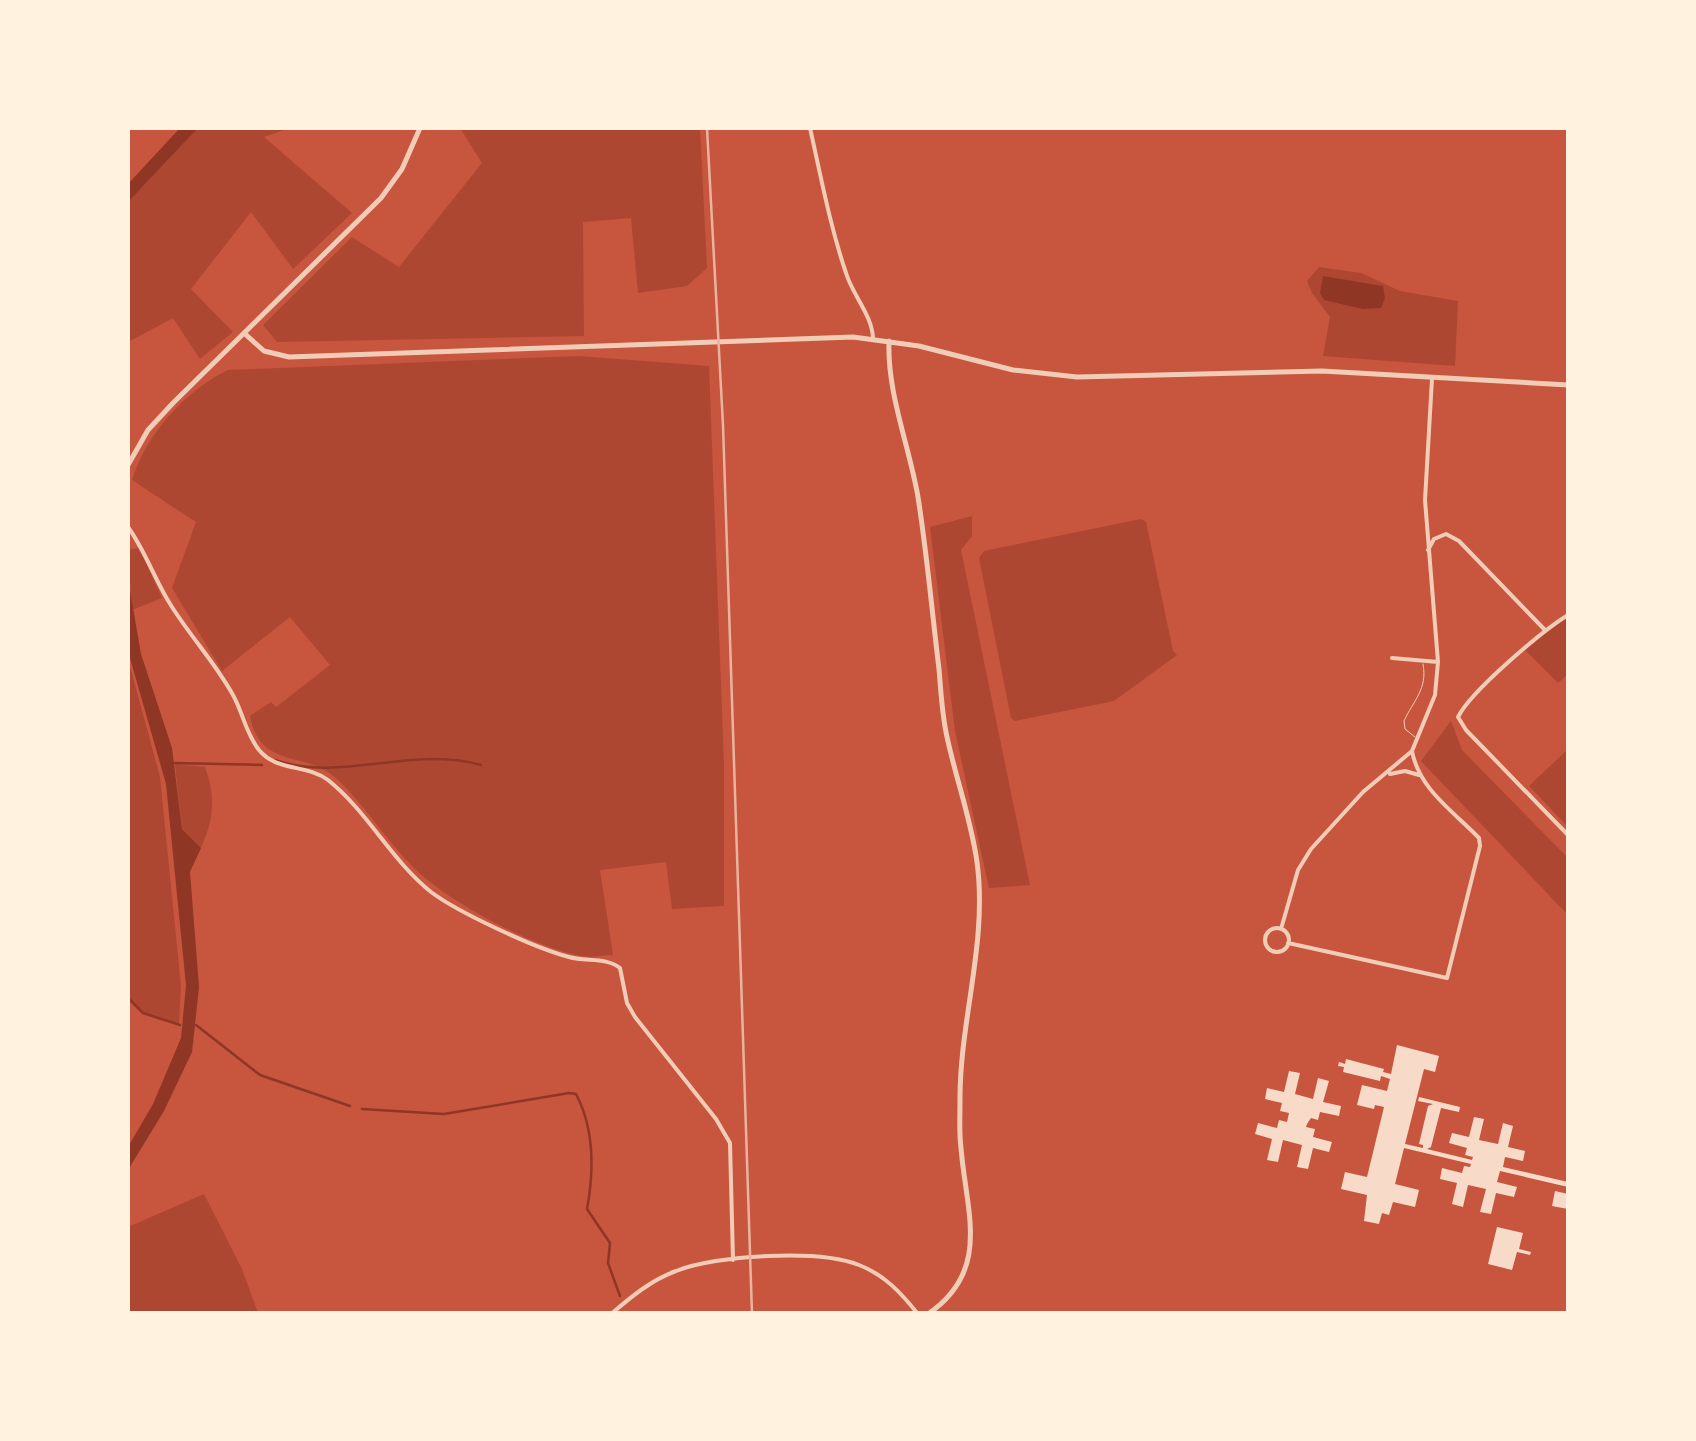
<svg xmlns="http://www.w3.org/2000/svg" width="1696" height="1441" viewBox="0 0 1696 1441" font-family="'PT Sans Narrow',sans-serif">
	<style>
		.green { fill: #ae4732; fill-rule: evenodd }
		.water { fill: #8f3625 }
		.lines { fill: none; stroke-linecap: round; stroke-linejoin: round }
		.stream { stroke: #8f3625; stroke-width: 2.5 }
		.building { fill: #f7dbc8 }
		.service { stroke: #f1ccb7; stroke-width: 1 }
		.minor { stroke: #f1ccb7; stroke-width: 4 }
		.tertiary { stroke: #f1ccb7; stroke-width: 5 }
		.rail { stroke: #e9b49f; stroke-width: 2.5 }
	</style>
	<rect width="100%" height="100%" fill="#c8553d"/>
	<!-- green -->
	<path class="green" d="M 198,128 L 290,128 L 264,137 L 352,213 L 293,269 L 251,212 L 191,289 L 233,332 L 200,359 L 173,318 L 128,342 L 128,202 Z
		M 460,128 L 700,128 L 707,268 L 687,286 L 638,293 L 631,218 L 583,222 L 584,336 L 277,342 L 263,325 L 352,237 L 399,267 L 482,163 Z
		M 1319,267 L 1361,273 L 1400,291 L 1458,301 L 1455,366 L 1323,356 L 1330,317 L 1312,293 L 1307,281 ZM 1348,281 L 1383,286 L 1362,309 L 1347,305 Z
		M 579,356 L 709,366 L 724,764 L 724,906 L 672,909 L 666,862 L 600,870 L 613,955 C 603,955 591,958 582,956 C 536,949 445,900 413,867 C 386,840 365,805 337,779 C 305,750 260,770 250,716 L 271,702 L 276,707 L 330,665 L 290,617 L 222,671 L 172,588 L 196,522 L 132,480 C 147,433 184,392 228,370 Z
		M 972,516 L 972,536 L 961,550 L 1030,885 L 989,888 L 955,731 L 930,527 Z
		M 1141,519 L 1146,522 L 1173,651 L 1177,655 L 1114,701 L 1015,721 L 1011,718 L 979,558 L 984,551 Z
		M 139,548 L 162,598 L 132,610 L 128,550 Z
		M 1568,615 L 1568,674 L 1558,683 L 1524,649 Z
		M 128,659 L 160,777 L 181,986 L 179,1024 L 143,1013 L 128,998 Z
		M 1451,721 L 1462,750 L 1568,858 L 1568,915 L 1421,761 Z
		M 1568,749 L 1568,827 L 1529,786 Z
		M 175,764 L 205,767 C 216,798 214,818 201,848 L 182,829 Z
		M 204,1194 L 242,1269 L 258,1313 L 129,1313 L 128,1227 Z"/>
	<!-- water -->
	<path class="water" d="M 180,128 L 198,128 L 128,202 L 128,184 Z
		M 1323,276 L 1383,286 L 1385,298 L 1381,308 L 1362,309 L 1324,300 L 1320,293 Z
		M 128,579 L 141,654 L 172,748 L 182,829 L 201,848 L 190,872 L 199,987 L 192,1052 L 164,1111 L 128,1170 L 128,1147 L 153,1104 L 181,1038 L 186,985 L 166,784 L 128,651 Z"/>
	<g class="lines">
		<!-- stream -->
		<path class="stream" d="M 275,760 C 341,783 413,745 481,765
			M 173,763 L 262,765
			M 128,998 L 143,1013 L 180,1025
			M 196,1025 L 260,1075 L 350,1106
			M 362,1109 L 444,1114 L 569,1093 L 576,1094 C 595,1130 594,1171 587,1209 L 610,1243 L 608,1263 L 620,1296"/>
	</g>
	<!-- building -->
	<path class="building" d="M 1397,1045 L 1439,1056 L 1435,1072 L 1424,1069 L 1405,1144 L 1423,1148 L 1423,1145 L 1419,1144 L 1428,1106 L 1433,1104 L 1418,1101 L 1419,1097 L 1460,1107 L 1459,1112 L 1441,1108 L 1431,1147 L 1427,1149 L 1472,1160 L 1473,1157 L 1465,1155 L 1467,1148 L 1449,1143 L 1452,1133 L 1469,1137 L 1474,1117 L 1484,1119 L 1479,1140 L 1498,1144 L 1503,1123 L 1513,1126 L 1508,1147 L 1525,1151 L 1523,1161 L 1505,1157 L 1503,1167 L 1568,1182 L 1568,1187 L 1500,1171 L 1497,1182 L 1517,1187 L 1514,1197 L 1496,1193 L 1491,1214 L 1480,1212 L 1486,1189 L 1468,1185 L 1463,1207 L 1452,1204 L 1457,1183 L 1440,1179 L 1442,1168 L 1462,1173 L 1464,1166 L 1470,1167 L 1471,1164 L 1404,1148 L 1395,1184 L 1419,1190 L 1415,1207 L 1393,1202 L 1389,1215 L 1382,1213 L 1379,1224 L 1364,1221 L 1367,1195 L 1341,1189 L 1345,1172 L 1367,1177 L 1384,1107 L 1375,1105 L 1374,1109 L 1357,1105 L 1362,1085 L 1387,1091 L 1390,1079 L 1381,1076 L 1380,1081 L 1343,1072 L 1344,1067 L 1338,1066 L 1339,1062 L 1345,1064 L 1346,1059 L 1384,1069 L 1383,1072 L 1391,1074 Z
		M 1289,1071 L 1300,1073 L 1295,1094 L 1313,1099 L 1318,1078 L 1329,1081 L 1323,1102 L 1341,1106 L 1339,1116 L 1320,1112 L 1318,1120 L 1311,1118 L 1307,1124 L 1306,1127 L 1315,1129 L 1313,1137 L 1332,1142 L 1329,1152 L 1313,1148 L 1308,1169 L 1297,1167 L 1302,1145 L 1283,1140 L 1278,1162 L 1267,1160 L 1272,1139 L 1255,1134 L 1258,1123 L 1277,1128 L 1279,1120 L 1287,1122 L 1289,1113 L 1280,1111 L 1282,1103 L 1265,1099 L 1267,1088 L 1284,1092 Z
		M 1555,1191 L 1568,1194 L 1568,1209 L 1552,1206 Z
		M 1497,1227 L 1523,1233 L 1519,1249 L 1531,1252 L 1530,1255 L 1517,1252 L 1512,1270 L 1488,1264 Z"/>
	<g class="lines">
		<!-- service -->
		<path class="service" d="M 1415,737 L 1405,729 L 1404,721 C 1413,701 1428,689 1423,664"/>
		<!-- minor -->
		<path class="minor" d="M 810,128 C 821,177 830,226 846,273 C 853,296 872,315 873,338
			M 128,527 C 146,552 155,581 172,607 C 191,637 216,664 233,695 C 243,713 246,734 259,750 C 277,772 307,764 328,780 C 368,812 391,860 431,892 C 459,913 535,948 569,957 C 586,962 606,957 620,968 L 627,1003 L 635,1017 L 716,1119 L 730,1143 L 733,1260
			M 1428,550 L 1434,539 L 1446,534 L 1459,541 L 1545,630
			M 1568,615 C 1542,631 1471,691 1458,717 L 1466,730 L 1568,835
			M 1392,658 L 1438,662
			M 1390,774 L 1405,771 L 1419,775
			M1265 940a12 12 0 1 1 24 0a12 12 0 1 1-24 0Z
			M 1281,929 L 1298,870 L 1311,849 L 1363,792 L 1412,751 L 1435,695 L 1438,662 L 1425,500 L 1432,379
			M 1288,943 L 1447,978 L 1480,846 L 1479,838 C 1453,811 1419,789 1412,751
			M 611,1314 C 631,1297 651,1280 676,1271 C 716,1255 819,1249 859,1265 C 885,1275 901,1293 918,1314"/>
		<!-- tertiary -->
		<path class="tertiary" d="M 244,333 L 264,351 L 289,357 L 853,337 L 919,346 L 1013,370 L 1077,377 L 1322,371 L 1568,385
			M 889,341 C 887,393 909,445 918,497 C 927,554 932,612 939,669 C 941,692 942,715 947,737 C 956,779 971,819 977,862 C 988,943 959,1022 960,1103 C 960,1118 959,1133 961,1148 C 966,1212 992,1270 928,1314
			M 128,465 L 148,430 L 173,403 L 381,198 L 402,169 L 420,128"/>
		<!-- rail -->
		<path class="rail" d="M 707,128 L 723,425 L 752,1314"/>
	</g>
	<!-- border -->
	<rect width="1696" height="1441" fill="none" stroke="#fff3e0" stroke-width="260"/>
</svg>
